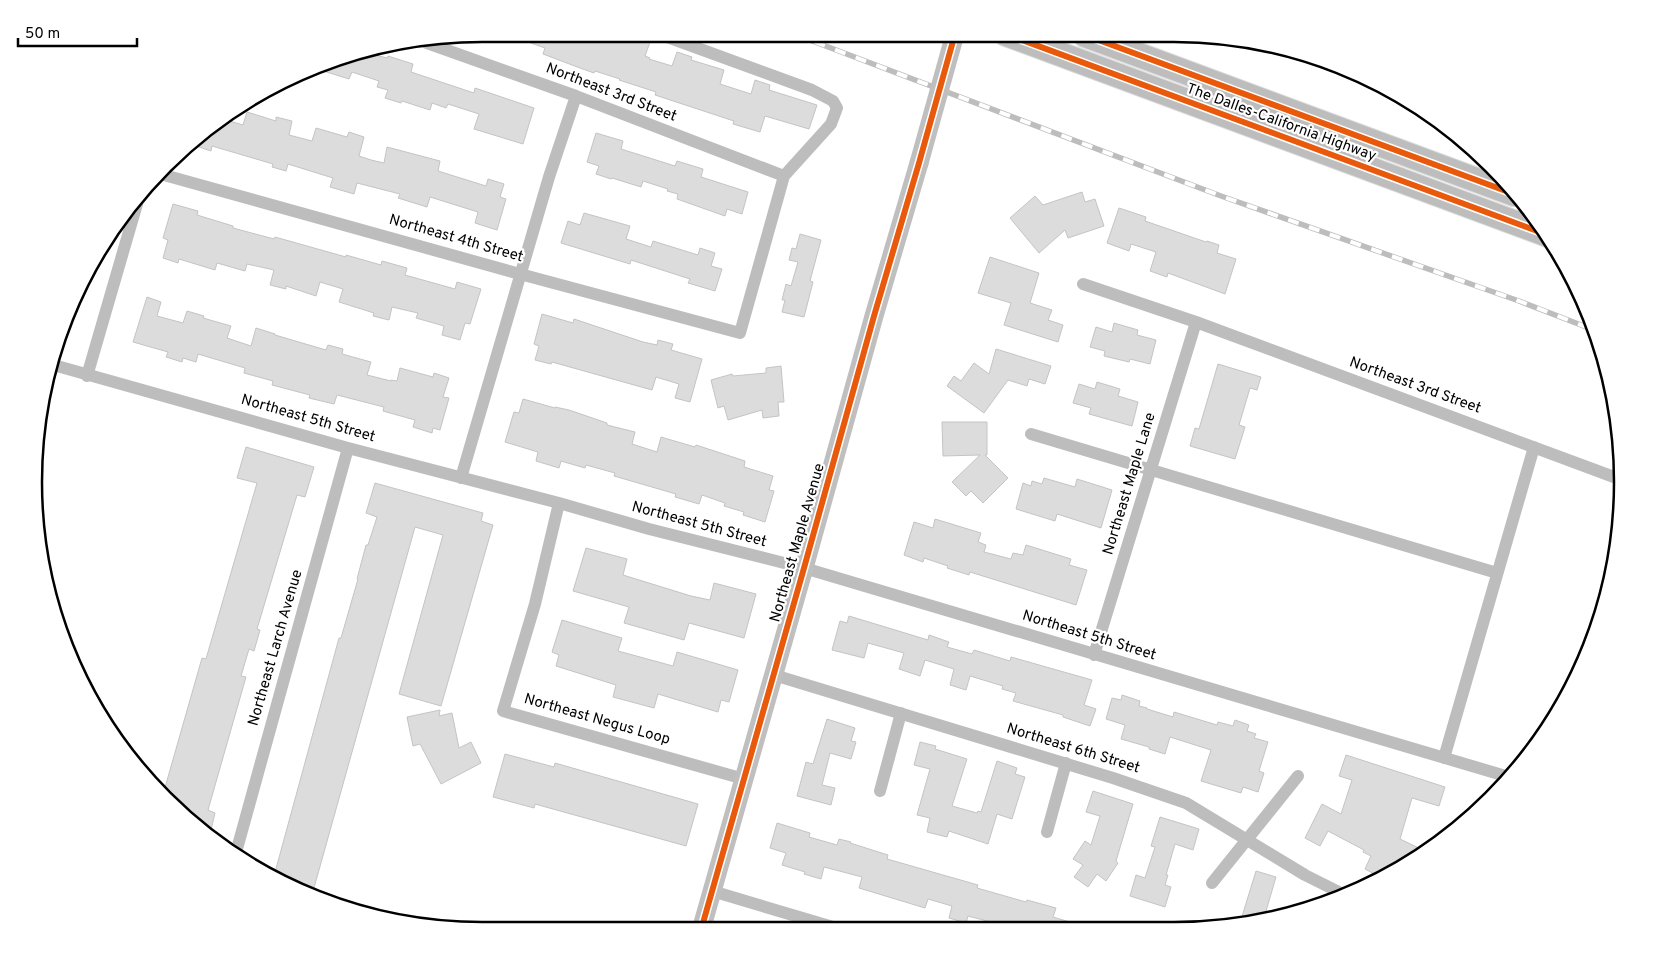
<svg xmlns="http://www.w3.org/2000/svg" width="1656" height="965" viewBox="0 0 1656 965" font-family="Overpass,sans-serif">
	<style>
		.building { fill: #dcdcdc; stroke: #c4c4c4 }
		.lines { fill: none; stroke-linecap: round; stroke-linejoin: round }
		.highway-casing { stroke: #dbdbdb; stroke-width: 26 }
		.street { stroke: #bdbdbd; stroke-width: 12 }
		.secondary { stroke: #bfbfbf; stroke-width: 19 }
		.highway { stroke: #bdbdbd; stroke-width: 24 }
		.rail-casing { stroke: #bdbdbd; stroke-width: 5.5 }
		.rail { stroke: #fff; stroke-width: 4; stroke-dasharray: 11; stroke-linecap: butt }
		.secondary-bridge { stroke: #bfbfbf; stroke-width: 19 }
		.cycleway-casing { stroke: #fff; stroke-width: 9 }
		.cycleway { stroke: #e8590c; stroke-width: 6 }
		.labels { text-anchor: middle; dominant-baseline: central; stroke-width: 4.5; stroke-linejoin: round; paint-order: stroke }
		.street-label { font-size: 15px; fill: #000; stroke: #fff }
		.rim { fill: none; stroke: #000; stroke-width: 2.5 }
	</style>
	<rect width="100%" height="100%" fill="#fff"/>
	<!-- building -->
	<path class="building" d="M 511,34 L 626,34 L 650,42 L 645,56 L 650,58 L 649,59 L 672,66 L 677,52 L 692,57 L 691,60 L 724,70 L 720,84 L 751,94 L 755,80 L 770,85 L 769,90 L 817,105 L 809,129 L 765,116 L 760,132 L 733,124 L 734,121 L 655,95 L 656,92 L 619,80 L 620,79 L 595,71 L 594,73 L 580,68 L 543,54 L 545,48 L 511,36 Z
		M 368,53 L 387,58 L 388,56 L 413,64 L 411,72 L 474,93 L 475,88 L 534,108 L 523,144 L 474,129 L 479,114 L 448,104 L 446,108 L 432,103 L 430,110 L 402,101 L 401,103 L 385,98 L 388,90 L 377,87 L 379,81 L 352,72 L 349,79 L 317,69 L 339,57 Z
		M 247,112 L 276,121 L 276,117 L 292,121 L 289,135 L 312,141 L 316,128 L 347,137 L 349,132 L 364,137 L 359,156 L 371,160 L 384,163 L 387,147 L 440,161 L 438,171 L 486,186 L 488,179 L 504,184 L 500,197 L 506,199 L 497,230 L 475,223 L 478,212 L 430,197 L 427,207 L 398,198 L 400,194 L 357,183 L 354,194 L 330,187 L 333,178 L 288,164 L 286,171 L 272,167 L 273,164 L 212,146 L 211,151 L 196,146 L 198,138 L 210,126 L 223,119 L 243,125 Z
		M 596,133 L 623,141 L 621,149 L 675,166 L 677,161 L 703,169 L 701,177 L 748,192 L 742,214 L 727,209 L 725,216 L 677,199 L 678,194 L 667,191 L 668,189 L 643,181 L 641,187 L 612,178 L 611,179 L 596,174 L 599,166 L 587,162 Z
		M 1082,192 L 1085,202 L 1095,199 L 1104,226 L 1068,238 L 1065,230 L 1039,253 L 1010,218 L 1035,196 L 1043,205 Z
		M 173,204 L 198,211 L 197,215 L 233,226 L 233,228 L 274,239 L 275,237 L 346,257 L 346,255 L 381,265 L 382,261 L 407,268 L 405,275 L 455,289 L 457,282 L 481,289 L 470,324 L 465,323 L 460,340 L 442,335 L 444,326 L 416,318 L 418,313 L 392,307 L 389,320 L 373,316 L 374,313 L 339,302 L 343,289 L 320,282 L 316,296 L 286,286 L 286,289 L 270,285 L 274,270 L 247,264 L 245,271 L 217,263 L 215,270 L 179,259 L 178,263 L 163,258 L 168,240 L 163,238 Z
		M 1119,208 L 1146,217 L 1145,221 L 1206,242 L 1207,241 L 1219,245 L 1217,253 L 1236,259 L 1225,294 L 1168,273 L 1167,277 L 1150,271 L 1156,252 L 1131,244 L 1129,251 L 1107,243 Z
		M 584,213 L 630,226 L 626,239 L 651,247 L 653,241 L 698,255 L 700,248 L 715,253 L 711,266 L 722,269 L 715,291 L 688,283 L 690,279 L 631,260 L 630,264 L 561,243 L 568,221 L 580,225 Z
		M 800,234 L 821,240 L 810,281 L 813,282 L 804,317 L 782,312 L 785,300 L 782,300 L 786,284 L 791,286 L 798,262 L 789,260 L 792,248 L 796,249 Z
		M 990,257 L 1039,273 L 1030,303 L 1052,310 L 1048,320 L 1063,325 L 1058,342 L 1004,325 L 1011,303 L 978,293 Z
		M 147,297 L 161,302 L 157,316 L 183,323 L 187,311 L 204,316 L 203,318 L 231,326 L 227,338 L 251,346 L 256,328 L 275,334 L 275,335 L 326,350 L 328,345 L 343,349 L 342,354 L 371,362 L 367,375 L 391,381 L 391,380 L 397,381 L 400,368 L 433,377 L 434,373 L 449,378 L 443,397 L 449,398 L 440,430 L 433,428 L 432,433 L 413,427 L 415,420 L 383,411 L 384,407 L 337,395 L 334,404 L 309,398 L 310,395 L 272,385 L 273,381 L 244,373 L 245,368 L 198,354 L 196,362 L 183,358 L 182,362 L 166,357 L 168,352 L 133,342 Z
		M 542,314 L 573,323 L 574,319 L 643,342 L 657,345 L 658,340 L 673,344 L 671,350 L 702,359 L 690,402 L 675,398 L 679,384 L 656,377 L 652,390 L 552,362 L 551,364 L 535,360 L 539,346 L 534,344 Z
		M 1114,323 L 1138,330 L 1137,335 L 1156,340 L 1150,364 L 1130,359 L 1129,362 L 1104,356 L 1105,351 L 1090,347 L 1096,327 L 1112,332 Z
		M 996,349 L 1051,366 L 1045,384 L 1029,379 L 1027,386 L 1008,380 L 984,413 L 947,386 L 954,376 L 961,381 L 974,363 L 989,374 Z
		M 1218,364 L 1261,377 L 1257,390 L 1250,388 L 1239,425 L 1245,427 L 1235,459 L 1190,446 L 1195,428 L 1199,429 Z
		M 781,366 L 784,402 L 778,402 L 779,416 L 763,418 L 762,410 L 728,420 L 724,406 L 718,408 L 711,380 L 732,374 L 733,376 L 766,373 L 766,368 Z
		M 1097,382 L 1120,389 L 1118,396 L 1138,402 L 1132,426 L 1089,414 L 1091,408 L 1073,403 L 1079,384 L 1095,389 Z
		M 523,399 L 555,408 L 555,407 L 569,410 L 607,423 L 607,425 L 635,432 L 632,444 L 657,452 L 661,437 L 695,447 L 696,445 L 745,461 L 744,467 L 773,476 L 769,490 L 774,491 L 765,522 L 743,515 L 744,512 L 724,506 L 725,503 L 702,495 L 699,504 L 675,497 L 676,494 L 614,476 L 615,473 L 586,465 L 585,468 L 561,461 L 559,468 L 536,461 L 538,452 L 505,442 L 514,412 L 519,413 Z
		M 942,422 L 987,422 L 987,455 L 985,455 L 1008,478 L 983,503 L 971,491 L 966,496 L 952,482 L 980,455 L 943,456 Z
		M 246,447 L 314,467 L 305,497 L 297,495 L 257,629 L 260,630 L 254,651 L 249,649 L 241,676 L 246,677 L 208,810 L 215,813 L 210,834 L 164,791 L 202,658 L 206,659 L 257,483 L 237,478 Z
		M 1044,478 L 1075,487 L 1077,479 L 1112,490 L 1101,528 L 1057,514 L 1055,521 L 1016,509 L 1023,483 L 1031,486 L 1032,481 L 1042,484 Z
		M 375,483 L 483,513 L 481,521 L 493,525 L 441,706 L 399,694 L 443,535 L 415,527 L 312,895 L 274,876 L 339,638 L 341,638 L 358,579 L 357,579 L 366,545 L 368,545 L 377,517 L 366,513 Z
		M 935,519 L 981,533 L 978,542 L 986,545 L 984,552 L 1011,559 L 1013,553 L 1023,555 L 1026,545 L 1071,559 L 1069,565 L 1087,570 L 1076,605 L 970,572 L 969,575 L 947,568 L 948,566 L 924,558 L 923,562 L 904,555 L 914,522 L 933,528 Z
		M 586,548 L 627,559 L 623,575 L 691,596 L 710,600 L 714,583 L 756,594 L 744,638 L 689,623 L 684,640 L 624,623 L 629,607 L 573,591 Z
		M 849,616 L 928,640 L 929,635 L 949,642 L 947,647 L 972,654 L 974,650 L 1010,661 L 1011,657 L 1092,680 L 1084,705 L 1096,709 L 1090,726 L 1063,717 L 1063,715 L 1013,701 L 1016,693 L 1002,689 L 1003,686 L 970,676 L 966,690 L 950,685 L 954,669 L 925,660 L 920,676 L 899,669 L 904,653 L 868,643 L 864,658 L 832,650 L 840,621 L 847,623 Z
		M 562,620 L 622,638 L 618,651 L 673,666 L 677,652 L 738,670 L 729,702 L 721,700 L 718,712 L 658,694 L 654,708 L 613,697 L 616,685 L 556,666 L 559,655 L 552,652 Z
		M 1122,695 L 1140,701 L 1139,706 L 1147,708 L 1147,709 L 1173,717 L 1174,712 L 1217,725 L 1218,722 L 1233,726 L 1235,720 L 1249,725 L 1247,731 L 1256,734 L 1254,738 L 1268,742 L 1259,771 L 1264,773 L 1258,792 L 1243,787 L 1241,793 L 1201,781 L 1211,750 L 1170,737 L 1165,754 L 1149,749 L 1149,747 L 1121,739 L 1125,725 L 1106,719 L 1112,698 L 1121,700 Z
		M 440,710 L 439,716 L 452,713 L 459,748 L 471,742 L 481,763 L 441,784 L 420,744 L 413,746 L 407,717 Z
		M 827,719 L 855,728 L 851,741 L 856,742 L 851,759 L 830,753 L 822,785 L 835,788 L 831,805 L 797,796 L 806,762 L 813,764 Z
		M 920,742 L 936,746 L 935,749 L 967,759 L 952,806 L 977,813 L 978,811 L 981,812 L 997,761 L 1017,768 L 1015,774 L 1025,777 L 1012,819 L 997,814 L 988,844 L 949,831 L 947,837 L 927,832 L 930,818 L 917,815 L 930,769 L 914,765 Z
		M 505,754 L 554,767 L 555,763 L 698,804 L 686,846 L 535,804 L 534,808 L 493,797 Z
		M 1346,755 L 1445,787 L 1439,806 L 1412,798 L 1400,839 L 1425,851 L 1407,864 L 1403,862 L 1398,871 L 1382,878 L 1365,869 L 1371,856 L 1363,852 L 1364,850 L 1328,831 L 1320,846 L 1305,838 L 1322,804 L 1341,814 L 1352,780 L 1339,776 Z
		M 1093,791 L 1133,804 L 1116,861 L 1118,863 L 1106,881 L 1097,874 L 1088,887 L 1074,877 L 1083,865 L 1073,859 L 1085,841 L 1091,845 L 1100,816 L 1086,812 Z
		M 1160,817 L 1199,829 L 1193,850 L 1175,844 L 1166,875 L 1168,875 L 1165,885 L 1171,887 L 1165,907 L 1130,896 L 1136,875 L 1145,878 L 1155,847 L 1151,846 Z
		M 777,823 L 810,833 L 809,837 L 837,845 L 839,839 L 851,842 L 850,843 L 888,855 L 887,859 L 978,885 L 977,888 L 1026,902 L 1027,900 L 1056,908 L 1053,917 L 1087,927 L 1086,930 L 1032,930 L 1007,923 L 1006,926 L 968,916 L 966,923 L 949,918 L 952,906 L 928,899 L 925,908 L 859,888 L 862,877 L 824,867 L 821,879 L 804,874 L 805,872 L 782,865 L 786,853 L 770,848 Z
		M 1256,871 L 1276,877 L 1264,918 L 1240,923 Z"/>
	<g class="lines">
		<!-- highway casing -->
		<g class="highway-casing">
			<path id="highway" d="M 1006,34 L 1548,235
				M 1085,35 L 1514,194"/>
		</g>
		<!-- street -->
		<path class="street" d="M 427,43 L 576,96 L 784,176
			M 164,175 L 520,274 L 740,333 L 784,176 L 831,124 L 837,108 L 833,101 L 812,90 L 659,34
			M 1083,284 L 1196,322 L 1622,480
			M 50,364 L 348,448 L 559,503 L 649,529 L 804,568 L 1509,777
			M 87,376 L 137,204
			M 1031,434 L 1497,573
			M 461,478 L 549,177 L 576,96
			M 559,503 L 535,604 L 503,711 L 744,779
			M 1094,655 L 1196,322
			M 774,675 L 1113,778 L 1186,803 L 1305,875 L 1345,895
			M 1444,758 L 1534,447
			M 880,791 L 901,713
			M 1047,832 L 1066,763
			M 235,856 L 348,448
			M 1212,883 L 1298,776
			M 712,891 L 843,930"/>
		<!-- secondary -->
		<path class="secondary" d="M 701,930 L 804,568 L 874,316 L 919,163"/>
		<!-- highway -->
		<use href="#highway" class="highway"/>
		<!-- rail casing -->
		<g class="rail-casing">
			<path id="rail" d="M 794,34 L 1221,196 L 1519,301 L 1594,330"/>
		</g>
		<!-- rail -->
		<use href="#rail" class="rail"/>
		<!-- secondary-bridge -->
		<path class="secondary-bridge" d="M 919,163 L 955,34"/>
		<!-- cycleway casing -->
		<g class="cycleway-casing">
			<path id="cycleway" d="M 1006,34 L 1548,235
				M 1085,35 L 1514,194
				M 701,930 L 804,568 L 874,316 L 919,163 L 955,34"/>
		</g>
		<!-- cycleway -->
		<use href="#cycleway" class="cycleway"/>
	</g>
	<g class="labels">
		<!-- street labels -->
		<g class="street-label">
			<text transform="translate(611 93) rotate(21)">Northeast 3rd Street</text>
			<text transform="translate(1281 123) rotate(20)">The Dalles-California Highway</text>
			<text transform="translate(456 239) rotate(16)">Northeast 4th Street</text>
			<text transform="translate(1415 386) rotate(20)">Northeast 3rd Street</text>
			<text transform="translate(308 419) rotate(16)">Northeast 5th Street</text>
			<text transform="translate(1130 484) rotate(-73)">Northeast Maple Lane</text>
			<text transform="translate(699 525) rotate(15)">Northeast 5th Street</text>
			<text transform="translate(798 543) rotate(-74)">Northeast Maple Avenue</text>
			<text transform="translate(1089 636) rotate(17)">Northeast 5th Street</text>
			<text transform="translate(276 648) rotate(-74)">Northeast Larch Avenue</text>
			<text transform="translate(597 720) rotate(16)">Northeast Negus Loop</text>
			<text transform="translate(1073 749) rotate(17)">Northeast 6th Street</text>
		</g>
	</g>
	<!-- crop -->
	<path d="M0 0H1656V965H0ZM482 42H1174A440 440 0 0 1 1614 482V482A440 440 0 0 1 1174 922H482A440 440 0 0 1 42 482V482A440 440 0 0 1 482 42Z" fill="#fff" fill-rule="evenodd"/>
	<path class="rim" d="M482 42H1174A440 440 0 0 1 1614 482V482A440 440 0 0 1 1174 922H482A440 440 0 0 1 42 482V482A440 440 0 0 1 482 42Z"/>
	<!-- scale -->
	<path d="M18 38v8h119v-8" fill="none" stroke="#000000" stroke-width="2.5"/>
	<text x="25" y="38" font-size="15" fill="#000000" stroke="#ffffff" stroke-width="4" paint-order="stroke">50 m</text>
</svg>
